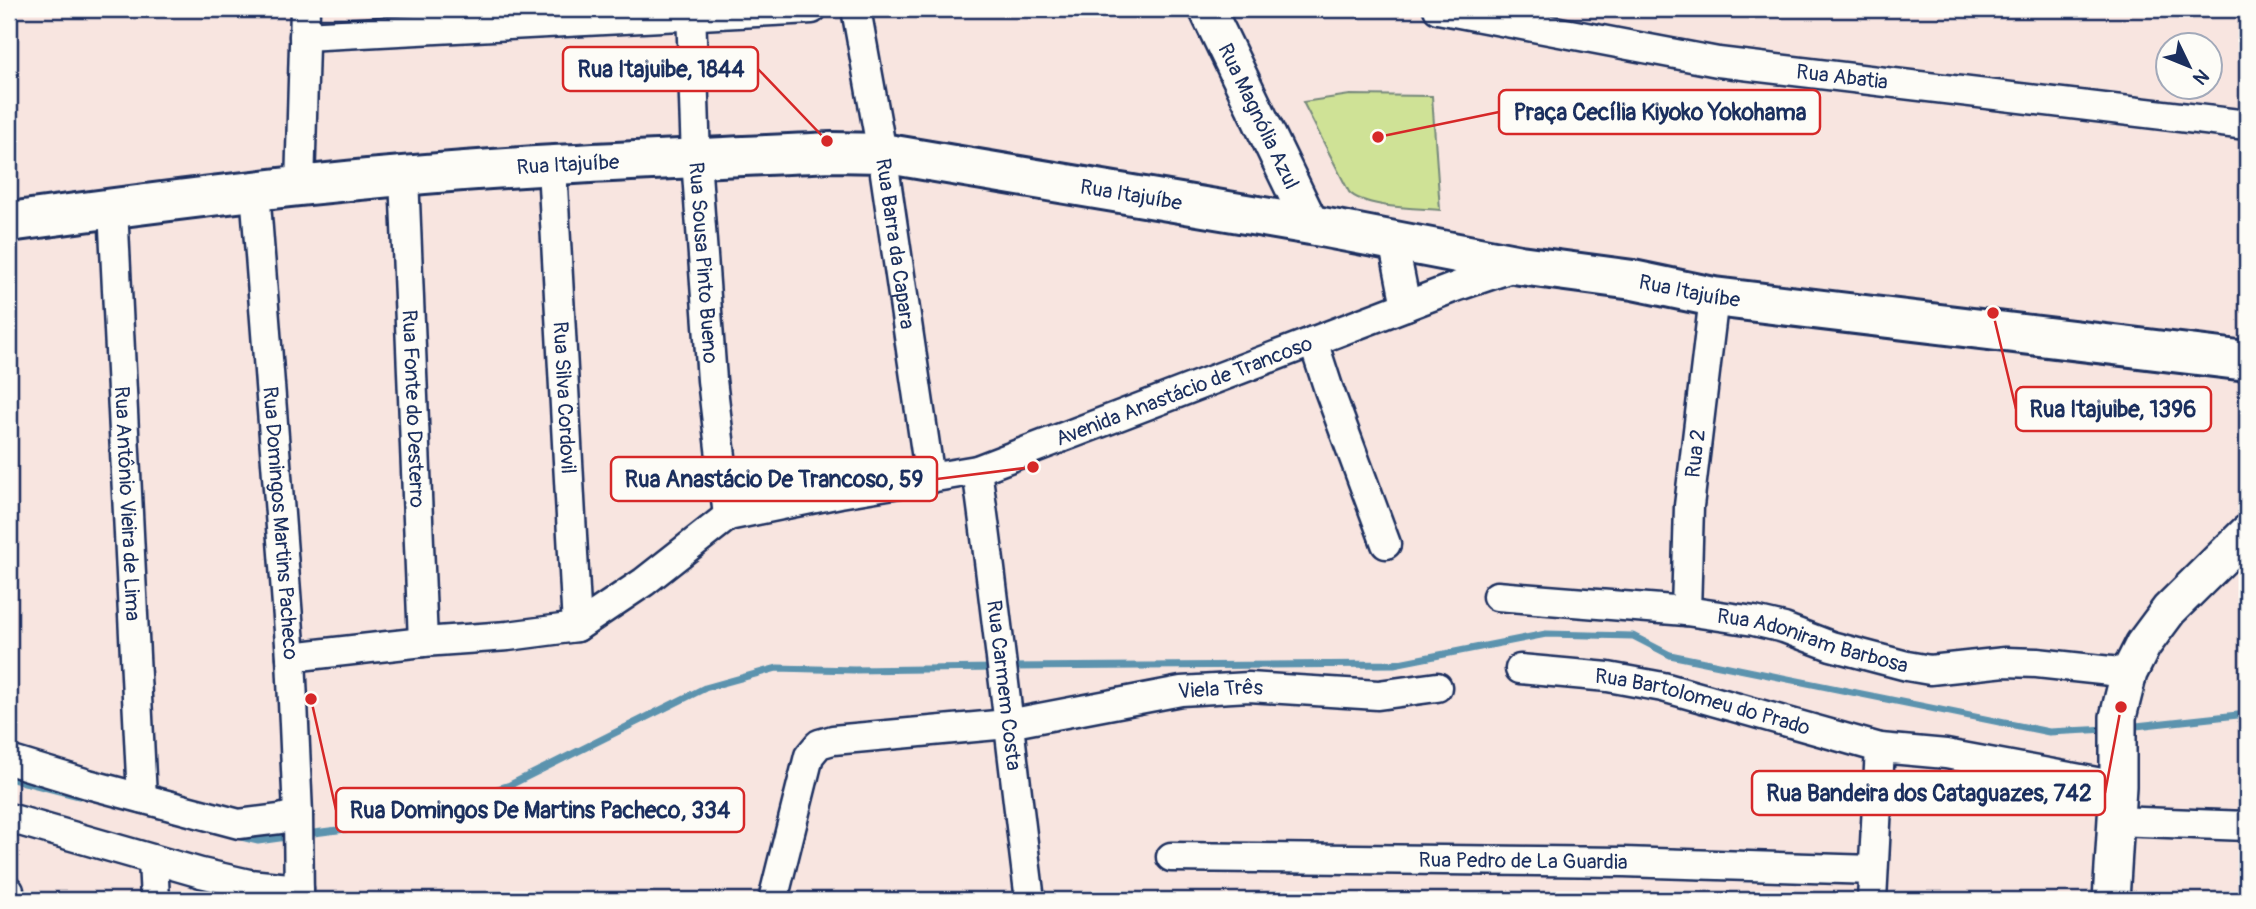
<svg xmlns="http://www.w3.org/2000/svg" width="2256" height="909" viewBox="0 0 2256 909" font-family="Pangolin,sans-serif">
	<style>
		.green { fill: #cfe296; stroke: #75887a; stroke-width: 2 }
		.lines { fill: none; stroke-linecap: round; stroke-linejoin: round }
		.stream { stroke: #5c93ae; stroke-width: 7 }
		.minor-casing { stroke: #1b2f5e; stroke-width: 33 }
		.tertiary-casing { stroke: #1b2f5e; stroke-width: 40 }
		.secondary-casing { stroke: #1b2f5e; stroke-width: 44 }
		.minor { stroke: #fdfcf7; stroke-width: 28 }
		.tertiary { stroke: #fdfcf7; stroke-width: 35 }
		.secondary { stroke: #fdfcf7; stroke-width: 38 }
		.labels { text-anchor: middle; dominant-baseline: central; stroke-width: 6; stroke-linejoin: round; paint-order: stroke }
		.street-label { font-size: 21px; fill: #1b2f5e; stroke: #fdfcf7 }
		.leader { fill: none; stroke: #d62828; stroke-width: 2.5 }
		.callout-dot { fill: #d62828; stroke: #fdfcf7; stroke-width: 2.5 }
		.callout { fill: #fdfcf7; stroke: #d62828; stroke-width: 2.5 }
		.callout-label { font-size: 23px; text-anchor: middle; font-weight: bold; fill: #1b2f5e }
	</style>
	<rect width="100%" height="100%" fill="#f8e5e0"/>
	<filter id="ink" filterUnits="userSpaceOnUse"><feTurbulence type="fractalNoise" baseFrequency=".0143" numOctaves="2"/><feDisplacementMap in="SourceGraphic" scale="14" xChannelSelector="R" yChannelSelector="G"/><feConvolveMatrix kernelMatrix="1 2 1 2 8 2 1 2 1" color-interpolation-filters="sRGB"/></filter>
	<g filter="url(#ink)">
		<!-- green -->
		<path class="green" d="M 1350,95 L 1432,96 L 1440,210 C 1418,208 1364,208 1349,192 L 1303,102 Z"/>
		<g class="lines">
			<!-- stream -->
			<path class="stream" d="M 1008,667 L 1394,664 L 1546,634 L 1633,636 L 1670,655 L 2049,732 L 2108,729
				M 2127,727 L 2247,714
				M 9,778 L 79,796
				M 306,834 L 385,824 L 510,785 L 705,688 L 777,668 L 854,670 L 996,668
				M 237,836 L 258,841 L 294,836"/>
			<!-- minor casing -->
			<g class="minor-casing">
				<g id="minor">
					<path id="s1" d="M 691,9 L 696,159 L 712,380 L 728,516"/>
					<path id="s2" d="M 856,9 L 882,153 L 930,479"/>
					<path id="s3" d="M 1438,9 L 1718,62 L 2247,125"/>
					<path d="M 304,36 L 812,9"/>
					<path id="s4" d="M 552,167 L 577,627"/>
					<path id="s5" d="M 404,176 L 423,642"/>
					<path d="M 300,187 L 305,9"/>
					<path id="s6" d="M 255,190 L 291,657 L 298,814 L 299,900"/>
					<path id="s7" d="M 113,208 L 142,798"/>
					<path d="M 1393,240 L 1406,306"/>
					<path d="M 1313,341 L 1329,390 L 1386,544"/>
					<path id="s8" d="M 977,470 C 997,613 1012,757 1030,900"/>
					<path id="s9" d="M 1497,596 L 1686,611 L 1754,621 L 1784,628 L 1831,646 L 1907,666 L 1930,670 L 2005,662 L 2037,663 L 2129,673"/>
					<path id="s10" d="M 1686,611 L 1689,506 L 1714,297"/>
					<path id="s11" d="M 291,657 L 423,642 L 508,636 L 577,627 L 644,582 L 728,516 L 840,493 L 977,470 L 1458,286 L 1517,266"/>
					<path id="s12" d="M 1520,669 L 1608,677 L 1663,687 L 1880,748 L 1946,754 L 2118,786"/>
					<path d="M 9,760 L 88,784 L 239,824 L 280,819 L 298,814"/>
					<path d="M 9,818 L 201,873 L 249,884 L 299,889"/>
					<path d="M 2115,821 L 2247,826"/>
					<path id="s13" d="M 1171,857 L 1623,862 L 1873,870"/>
					<path d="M 153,860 L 155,900"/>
					<path d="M 9,891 L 9,900"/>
					<path id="s14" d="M 773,900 L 809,756 L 819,744 L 833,740 L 1008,724 L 1181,691 L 1249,687 L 1378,695 L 1437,687"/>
					<path d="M 1872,900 L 1880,748"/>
				</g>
			</g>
			<!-- tertiary casing -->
			<g class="tertiary-casing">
				<g id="tertiary">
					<path id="s15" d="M 1207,9 L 1311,225"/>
					<path d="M 2111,900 L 2118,786 L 2118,717 L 2129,673 L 2143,645 L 2169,610 L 2247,533"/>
				</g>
			</g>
			<!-- secondary casing -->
			<g class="secondary-casing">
				<g id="secondary">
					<path id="s16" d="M 9,222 C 140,204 271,187 403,176 C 546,163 689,159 832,152 L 882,153 L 1311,225 L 1520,265 L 1633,280 L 1714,297 L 2247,361"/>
				</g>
			</g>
			<!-- minor -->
			<use href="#minor" class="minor"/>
			<!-- tertiary -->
			<use href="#tertiary" class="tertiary"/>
			<!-- secondary -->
			<use href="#secondary" class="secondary"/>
		</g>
	</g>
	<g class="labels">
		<!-- street labels -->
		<g class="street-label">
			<text stroke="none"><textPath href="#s3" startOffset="410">Rua Abatia</textPath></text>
			<text stroke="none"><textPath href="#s15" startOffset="119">Rua Magnólia Azul</textPath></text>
			<text stroke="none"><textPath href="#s16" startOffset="562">Rua Itajuíbe</textPath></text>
			<text stroke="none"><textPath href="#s16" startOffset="1129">Rua Itajuíbe</textPath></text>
			<text stroke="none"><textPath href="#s2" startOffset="238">Rua Barra da Capara</textPath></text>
			<text stroke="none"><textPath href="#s1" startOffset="254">Rua Sousa Pinto Bueno</textPath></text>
			<text stroke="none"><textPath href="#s16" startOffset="1696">Rua Itajuíbe</textPath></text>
			<text stroke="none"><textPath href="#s11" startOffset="950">Avenida Anastácio de Trancoso</textPath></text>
			<text stroke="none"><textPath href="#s4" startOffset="231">Rua Silva Cordovil</textPath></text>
			<text stroke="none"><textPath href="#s5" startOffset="233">Rua Fonte do Desterro</textPath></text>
			<text stroke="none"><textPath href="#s10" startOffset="158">Rua 2</textPath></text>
			<text stroke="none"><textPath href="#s7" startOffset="296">Rua Antônio Vieira de Lima</textPath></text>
			<text stroke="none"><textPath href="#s6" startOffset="334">Rua Domingos Martins Pacheco</textPath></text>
			<text stroke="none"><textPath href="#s9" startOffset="320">Rua Adoniram Barbosa</textPath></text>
			<text stroke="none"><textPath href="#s8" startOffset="217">Rua Carmem Costa</textPath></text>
			<text stroke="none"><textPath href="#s14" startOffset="570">Viela Três</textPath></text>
			<text stroke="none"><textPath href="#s12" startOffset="186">Rua Bartolomeu do Prado</textPath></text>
			<text stroke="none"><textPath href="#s13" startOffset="352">Rua Pedro de La Guardia</textPath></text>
		</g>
	</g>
	<!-- callouts -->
	<path class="leader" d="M827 141L758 69M1378 137L1499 112M1993 313L2016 409M1033 467L937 479M2121 707L2105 793M311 699L336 810"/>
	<g class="callout-dot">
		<circle cx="827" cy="141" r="7"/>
		<circle cx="1378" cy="137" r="7"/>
		<circle cx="1993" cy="313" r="7"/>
		<circle cx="1033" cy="467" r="7"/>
		<circle cx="2121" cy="707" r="7"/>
		<circle cx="311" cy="699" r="7"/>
	</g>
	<g class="callout">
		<rect x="563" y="47" width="195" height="44" rx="7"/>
		<rect x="1499" y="90" width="321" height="44" rx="7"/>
		<rect x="2016" y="387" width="195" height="44" rx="7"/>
		<rect x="611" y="457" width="326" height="44" rx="7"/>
		<rect x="1752" y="771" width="353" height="44" rx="7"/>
		<rect x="336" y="788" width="408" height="44" rx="7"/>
	</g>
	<g class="callout-label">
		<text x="661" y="77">Rua Itajuibe, 1844</text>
		<text x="1660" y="120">Praça Cecília Kiyoko Yokohama</text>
		<text x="2113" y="417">Rua Itajuibe, 1396</text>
		<text x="774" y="487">Rua Anastácio De Trancoso, 59</text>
		<text x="1929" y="801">Rua Bandeira dos Cataguazes, 742</text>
		<text x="540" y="818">Rua Domingos De Martins Pacheco, 334</text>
	</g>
	<!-- margin -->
	<rect width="2256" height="909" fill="none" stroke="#fdfcf7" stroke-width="35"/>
	<rect x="18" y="18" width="2221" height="874" fill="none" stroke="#1b2f5e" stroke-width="2.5" filter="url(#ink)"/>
	<!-- north arrow -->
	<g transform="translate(2189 66) rotate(133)"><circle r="33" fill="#fdfcf7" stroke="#a3aaba" stroke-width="2"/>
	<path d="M0-5L12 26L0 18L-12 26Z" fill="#1b2f5e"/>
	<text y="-10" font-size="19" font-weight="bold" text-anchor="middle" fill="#1b2f5e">N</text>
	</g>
</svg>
